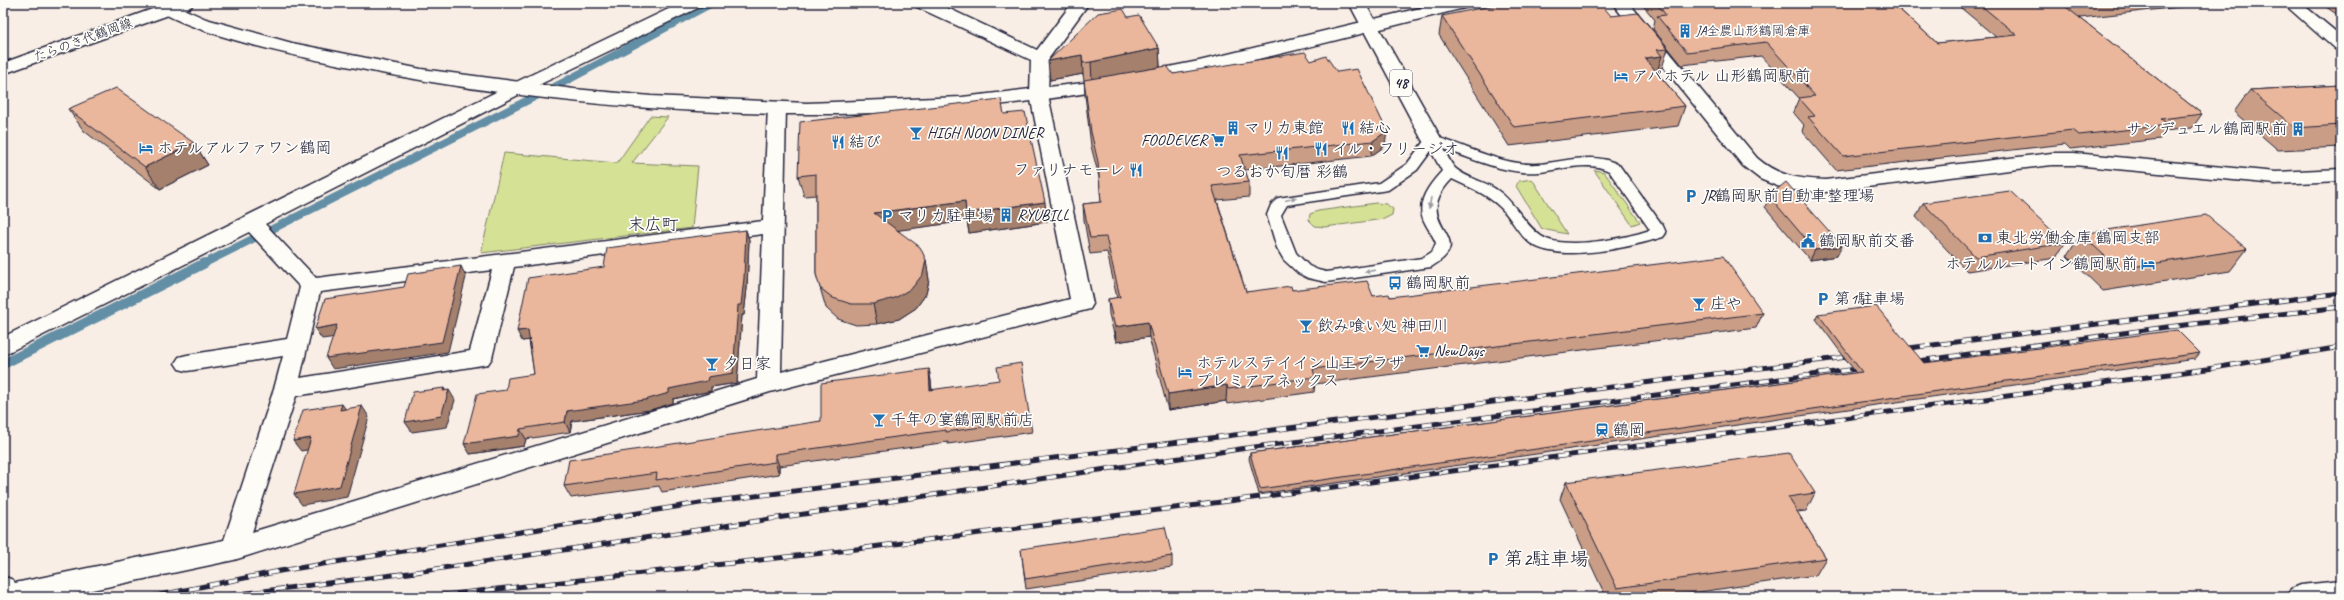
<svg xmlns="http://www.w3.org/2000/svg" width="2344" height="600" viewBox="0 0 2344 600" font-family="Caveat,'Klee One',sans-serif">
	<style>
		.green { fill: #d5e194; stroke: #7c8268 }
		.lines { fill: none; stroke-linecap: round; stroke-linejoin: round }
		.stream-far1 { stroke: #628ea6; stroke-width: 8 }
		.stream { stroke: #628ea6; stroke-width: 10 }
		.service-casing { stroke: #22223b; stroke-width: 3 }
		.minor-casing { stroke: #22223b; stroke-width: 3 }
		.tertiary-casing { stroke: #22223b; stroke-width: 3 }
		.secondary-casing { stroke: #22223b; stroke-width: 3 }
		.primary-casing { stroke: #22223b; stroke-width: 3 }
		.service { fill: #fdfcf7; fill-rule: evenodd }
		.minor { fill: #fdfcf7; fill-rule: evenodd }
		.tertiary { fill: #fdfcf7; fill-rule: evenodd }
		.secondary { fill: #fdfcf7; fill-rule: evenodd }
		.primary { fill: #fdfcf7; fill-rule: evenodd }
		.rail-casing { stroke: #22223b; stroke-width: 5 }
		.rail { stroke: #fdfcf7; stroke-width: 3.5; stroke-dasharray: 10; stroke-linecap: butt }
		.wall { fill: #c99d86; stroke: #22223b }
		.shaded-wall { fill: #a4806d; stroke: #22223b }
		.building { fill: #eab79c; stroke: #22223b }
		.oneway { fill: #9a9aa2 }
		.labels { text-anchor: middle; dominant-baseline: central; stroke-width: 3.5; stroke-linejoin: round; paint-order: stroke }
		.far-poi-label { font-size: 13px; fill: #22223b; stroke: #fdfcf7; text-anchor: start }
		.far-street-label { font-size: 13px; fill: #22223b; stroke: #fdfcf7 }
		.shield { fill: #fdfcf7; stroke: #646373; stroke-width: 1 }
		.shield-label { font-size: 15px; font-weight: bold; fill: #22223b }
		.poi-label { font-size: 16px; fill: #22223b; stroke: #fdfcf7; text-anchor: start }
		.neighbourhood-label { font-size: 17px; fill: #22223b; stroke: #fdfcf7 }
		.near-poi-label { font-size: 19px; fill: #22223b; stroke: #fdfcf7; text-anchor: start }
	</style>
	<rect width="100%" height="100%" fill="#f9eee5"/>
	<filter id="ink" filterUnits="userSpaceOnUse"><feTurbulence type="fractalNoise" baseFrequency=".025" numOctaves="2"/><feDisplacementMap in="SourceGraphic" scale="8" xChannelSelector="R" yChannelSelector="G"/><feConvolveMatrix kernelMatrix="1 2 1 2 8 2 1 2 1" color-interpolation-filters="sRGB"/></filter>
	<g filter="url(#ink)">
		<!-- green -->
		<path class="green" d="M 650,116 L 668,117 L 632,163 L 698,166 L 692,228 L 481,253 L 504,153 L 617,163 Z
			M 1594,170 L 1604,172 L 1640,222 L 1632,225 Z
			M 1532,179 L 1567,234 L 1542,229 L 1516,186 L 1519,181 Z
			M 1376,203 L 1386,204 L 1393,209 L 1392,215 L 1384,219 L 1325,227 L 1315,226 L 1309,220 L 1310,214 L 1318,211 Z"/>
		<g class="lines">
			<!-- stream-far1 -->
			<path class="stream-far1" d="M 203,264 L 564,82 L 712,3"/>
			<!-- stream -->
			<path class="stream" d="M 3,364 L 205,263"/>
			<!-- service casing -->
			<g class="service-casing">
				<path id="service" d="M 1432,136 C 1467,145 1501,166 1538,164 C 1565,162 1594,151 1619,165 L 1663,226 L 1666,233 L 1663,237 C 1631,247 1559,264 1530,243 C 1518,234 1512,219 1501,208 C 1487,194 1469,187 1452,179 C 1406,226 1483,236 1431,267 L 1326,282 L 1308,278 L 1298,273 L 1284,260 L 1277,248 L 1267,215 L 1271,205 L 1278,198 L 1379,183 L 1407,164 L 1427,137 ZM 1444,149 C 1474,159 1506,175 1539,172 C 1560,170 1589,160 1609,171 L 1650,230 C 1627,238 1562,251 1541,236 C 1523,223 1515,202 1497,190 C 1485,181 1468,179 1456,169 C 1451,165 1447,155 1444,149 ZM 1431,151 L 1442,171 C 1430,184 1415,202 1424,221 C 1427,228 1433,235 1436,243 L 1432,252 L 1422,258 L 1326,272 L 1318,270 L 1309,266 L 1296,253 L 1281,215 L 1287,205 L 1388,190 L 1417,170 Z"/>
			</g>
			<!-- minor casing -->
			<g class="minor-casing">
				<path id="minor" d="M 681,3 L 702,3 L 700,7 L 524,92 L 265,224 L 316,278 L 763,221 L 768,107 L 770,103 L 784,103 L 786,107 L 781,372 L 1070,299 L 1030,95 L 1031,60 L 917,7 L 915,3 L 937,3 L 1037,50 L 1072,3 L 1089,3 L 1049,58 L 1048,95 L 1093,304 L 1090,309 L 770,392 L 234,560 L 59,597 L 3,597 L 3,576 L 13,580 L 15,583 L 224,540 L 274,389 L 283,356 L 187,371 L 179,369 L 175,363 L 179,357 L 187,355 L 287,339 L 300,287 L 249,232 L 3,355 L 3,337 L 512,84 ZM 763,234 L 757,379 L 252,532 L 296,396 L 488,364 L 492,358 L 514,267 ZM 492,270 L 470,351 L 300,378 L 320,292 Z
					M 2283,3 L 2301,3 L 2341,36 L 2341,50 L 2335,49 Z
					M 2341,581 L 2341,597 L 2287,597 L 2291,589 L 2301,585 Z"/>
			</g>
			<!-- tertiary casing -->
			<g class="tertiary-casing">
				<path id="tertiary" d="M 150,3 L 170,3 L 206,19 L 292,43 L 421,69 L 574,89 L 651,96 L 807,103 L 962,97 L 1092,82 L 1199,61 L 1441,3 L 1470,3 L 1468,7 C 1326,42 1184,82 1039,100 C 814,129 563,111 341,65 C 300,57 176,31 150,3 Z
					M 1612,3 L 1629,3 L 1757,158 C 1778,176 1798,179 1825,180 L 2052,153 L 2074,153 L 2276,172 L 2341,169 L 2341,181 L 2276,184 L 2074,165 L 2052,165 L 1825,192 L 1794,190 L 1777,186 L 1760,179 L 1743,166 Z"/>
			</g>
			<!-- secondary casing -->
			<g class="secondary-casing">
				<path id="secondary" d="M 169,3 L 193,3 L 191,7 L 3,74 L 3,63 Z"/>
			</g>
			<!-- primary casing -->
			<g class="primary-casing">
				<path id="primary" d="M 1349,3 L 1365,3 L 1442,140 L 1439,144 L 1432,146 L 1425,144 L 1422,140 Z"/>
			</g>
			<!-- service -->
			<use href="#service" class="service"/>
			<!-- minor -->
			<use href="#minor" class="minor"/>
			<!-- tertiary -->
			<use href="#tertiary" class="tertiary"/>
			<!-- secondary -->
			<use href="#secondary" class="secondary"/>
			<!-- primary -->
			<use href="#primary" class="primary"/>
			<!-- rail casing -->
			<g class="rail-casing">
				<path id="rail" d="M 1901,349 L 2341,293
					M 1911,362 L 2167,327 L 2341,307
					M 150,597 L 280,571 L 700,503 L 1855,356
					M 215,597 L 409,573 L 1247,448 L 1865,368
					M 426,597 L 841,551 L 1260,497 L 2214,368 L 2341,347"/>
			</g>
			<!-- rail -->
			<use href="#rail" class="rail"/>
		</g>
		<!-- wall -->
		<path class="wall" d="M 1641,3 L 1892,3 L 1937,43 L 1996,37 L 1955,3 L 2216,3 L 2080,18 L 2202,114 L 2192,128 L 2165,131 L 2160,139 L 2070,149 L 2065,144 L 1836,170 L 1802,131 L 1804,125 L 1793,112 L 1799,98 L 1761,56 L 1682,65 L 1653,29 L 1655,20 Z
			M 2320,3 L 2341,3 L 2341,17 Z
			M 1533,8 L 1611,16 L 1668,49 L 1662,68 L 1658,68 L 1657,72 L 1685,106 L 1678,126 L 1509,146 L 1439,35 L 1442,16 Z
			M 1128,17 L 1159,48 L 1160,67 L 1173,74 L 1311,61 L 1385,146 L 1371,156 L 1245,170 L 1249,182 L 1249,197 L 1217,200 L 1246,292 L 1292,290 L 1373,296 L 1763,313 L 1756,328 L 1315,384 L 1314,392 L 1227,404 L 1226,401 L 1168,410 L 1149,337 L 1116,342 L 1109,314 L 1108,299 L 1117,298 L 1107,252 L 1090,254 L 1084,220 L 1083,204 L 1101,202 L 1099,177 L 1091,146 L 1085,95 L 1084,81 L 1083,74 L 1050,80 Z
			M 2341,85 L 2341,147 L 2278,150 L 2234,112 L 2250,90 Z
			M 68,109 L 194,143 L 208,165 L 160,189 L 84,131 Z
			M 1004,114 L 1047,222 L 969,233 L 967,221 L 898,230 L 926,260 L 929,280 L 926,294 L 916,308 L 899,319 L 877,324 L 856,325 L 838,319 L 826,308 L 816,274 L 816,195 L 804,196 L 798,176 Z
			M 1769,196 L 1837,256 L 1810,260 L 1765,207 Z
			M 1923,203 L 2065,243 L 2056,258 L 1967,271 L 1916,217 Z
			M 746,230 L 749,240 L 747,288 L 744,315 L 742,315 L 737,383 L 711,387 L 711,391 L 673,399 L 673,403 L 650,410 L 572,421 L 570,432 L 526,439 L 524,446 L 470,454 L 506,390 L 534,374 L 529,340 L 522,341 L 604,267 Z
			M 2081,234 L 2247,249 L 2230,271 L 2103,291 L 2067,256 Z
			M 1818,314 L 1924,363 L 2200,353 L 2195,359 L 1259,494 L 1249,459 L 1250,453 L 1856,373 L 1816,319 Z
			M 929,369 L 931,381 L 932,390 L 1030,420 L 1032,432 L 948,444 L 948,442 L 779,466 L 779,474 L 662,492 L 659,486 L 571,498 L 564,486 L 821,421 Z
			M 1566,482 L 1815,493 L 1806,511 L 1797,512 L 1826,558 L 1816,575 L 1665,597 L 1606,597 L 1560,499 Z
			M 1021,549 L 1172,556 L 1172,567 L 1026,589 Z"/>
		<!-- shaded-wall -->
		<path class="shaded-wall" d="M 1159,48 L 1160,67 L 1092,81 L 1091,62 Z
			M 1082,55 L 1083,74 L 1050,80 L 1048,61 Z
			M 1662,56 L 1656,75 L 1645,58 Z
			M 1387,131 L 1385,146 L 1371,156 L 1373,141 Z
			M 194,143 L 208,165 L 160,189 L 145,167 Z
			M 965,201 L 967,221 L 879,233 L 874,213 Z
			M 1045,202 L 1047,222 L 969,233 L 966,213 Z
			M 746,230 L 749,240 L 747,288 L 744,315 L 742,315 L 737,383 L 711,387 L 711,391 L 673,399 L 673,403 L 650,410 L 572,421 L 570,432 L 565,422 L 567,411 L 669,389 L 708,377 L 738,305 Z
			M 1842,246 L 1837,256 L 1810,260 L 1815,250 Z
			M 926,260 L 929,280 L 926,294 L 916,308 L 899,319 L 877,324 L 873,304 Z
			M 461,266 L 466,277 L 448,352 L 333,369 L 326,358 Z
			M 1148,322 L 1149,337 L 1116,342 L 1115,327 Z
			M 337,325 L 344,336 L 322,339 L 315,329 Z
			M 528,330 L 533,340 L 522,341 L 517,331 Z
			M 929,369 L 931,381 L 933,402 L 930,390 Z
			M 1227,385 L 1226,401 L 1168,410 L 1168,394 Z
			M 444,388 L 448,394 L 449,390 L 455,400 L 447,427 L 412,432 L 405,422 L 443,391 Z
			M 342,404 L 349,414 L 340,410 Z
			M 362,406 L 369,417 L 347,497 L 302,505 L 294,494 Z
			M 520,429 L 526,439 L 524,446 L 470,454 L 464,444 Z
			M 311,438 L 318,448 L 301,451 L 293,441 Z
			M 775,454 L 779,466 L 779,474 L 775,462 Z"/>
		<!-- building -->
		<path class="building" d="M 1505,3 L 1530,3 L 1533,8 L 1578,3 L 1600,3 L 1611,16 L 1638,13 L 1668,49 L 1657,50 L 1662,56 L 1645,58 L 1685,106 L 1514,127 L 1442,16 Z
			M 1656,3 L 1892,3 L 1937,43 L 2017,35 L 1978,3 L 2101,3 L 2066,7 L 2202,114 L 2161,119 L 2169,125 L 2079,135 L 2073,130 L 1843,156 L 1808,117 L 1815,116 L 1799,98 L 1815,96 L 1766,42 L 1687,52 L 1657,16 L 1666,15 Z
			M 1123,9 L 1128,17 L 1139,15 L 1159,48 L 1091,62 L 1083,63 L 1082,55 L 1048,61 L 1098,13 Z
			M 1305,52 L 1311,61 L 1326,56 L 1337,72 L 1357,69 L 1387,131 L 1373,141 L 1240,155 L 1249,182 L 1212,186 L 1246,292 L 1291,286 L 1292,290 L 1367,281 L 1373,296 L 1389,294 L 1390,297 L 1723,256 L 1763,313 L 1313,369 L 1315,377 L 1228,389 L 1227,385 L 1168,394 L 1148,322 L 1115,327 L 1108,299 L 1120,297 L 1106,237 L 1090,238 L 1083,204 L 1101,202 L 1098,162 L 1091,132 L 1084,80 L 1167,66 L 1173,74 Z
			M 2341,85 L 2341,125 L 2295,128 L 2250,90 Z
			M 116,88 L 194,143 L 145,167 L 68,109 Z
			M 1001,99 L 1004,114 L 1025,112 L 1045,202 L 966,213 L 965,201 L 874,213 L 920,247 L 926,260 L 923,274 L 912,288 L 895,298 L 873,304 L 851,304 L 833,298 L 820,288 L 816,274 L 816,174 L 798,176 L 800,122 Z
			M 1786,182 L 1842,246 L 1815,250 L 1769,196 Z
			M 2010,191 L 2065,243 L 1976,257 L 1923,203 Z
			M 2206,215 L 2247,249 L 2119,269 L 2081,234 Z
			M 746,230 L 744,278 L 741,305 L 738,305 L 733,373 L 708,377 L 707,381 L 669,389 L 669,393 L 645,400 L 567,411 L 565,422 L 520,429 L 519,436 L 464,444 L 477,394 L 506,390 L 508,378 L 534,374 L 528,330 L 517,331 L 528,278 L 604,267 L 607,248 Z
			M 461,266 L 442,342 L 326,358 L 337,325 L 315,329 L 325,299 L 404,287 L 408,274 Z
			M 1876,306 L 1924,363 L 2177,330 L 2200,353 L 1260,489 L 1250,453 L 1862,372 L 1818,314 Z
			M 1021,363 L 1030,420 L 946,432 L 946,430 L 775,454 L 775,462 L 656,480 L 657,473 L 564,486 L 569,460 L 821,421 L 821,383 L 929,369 L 930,390 L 999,380 L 997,367 Z
			M 444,388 L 443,391 L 449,390 L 441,416 L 405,422 L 413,392 Z
			M 342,404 L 340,410 L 362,406 L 340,486 L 294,494 L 311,438 L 293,441 L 303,410 Z
			M 1789,453 L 1815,493 L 1788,497 L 1826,558 L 1617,588 L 1566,482 Z
			M 1165,527 L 1172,556 L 1025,579 L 1021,549 Z"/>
		<!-- one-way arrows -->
		<defs><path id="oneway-solid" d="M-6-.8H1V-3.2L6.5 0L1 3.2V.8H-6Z"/></defs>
		<g class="oneway">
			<use href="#oneway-solid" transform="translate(1291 199) rotate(-14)"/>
			<use href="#oneway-solid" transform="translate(1430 203) rotate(100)"/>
			<use href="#oneway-solid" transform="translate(1370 271) rotate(172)"/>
		</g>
	</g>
	<!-- icons -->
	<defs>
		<g id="building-bare" transform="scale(1.08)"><path d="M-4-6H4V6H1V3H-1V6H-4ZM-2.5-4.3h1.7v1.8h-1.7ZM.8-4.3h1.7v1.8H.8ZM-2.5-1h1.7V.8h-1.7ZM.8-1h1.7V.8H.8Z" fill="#1f6fb2" stroke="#fdfcf7" stroke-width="2.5" paint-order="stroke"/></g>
		<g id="hotel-bare" transform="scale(1.08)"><path d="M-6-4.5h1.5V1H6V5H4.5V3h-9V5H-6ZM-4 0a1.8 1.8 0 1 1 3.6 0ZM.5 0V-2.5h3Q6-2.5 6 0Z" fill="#1f6fb2" stroke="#fdfcf7" stroke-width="2.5" paint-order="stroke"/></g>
		<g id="restaurant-bare" transform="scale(1.08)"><path d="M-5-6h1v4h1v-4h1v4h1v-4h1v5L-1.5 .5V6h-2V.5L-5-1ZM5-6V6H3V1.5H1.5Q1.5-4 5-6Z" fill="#1f6fb2" stroke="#fdfcf7" stroke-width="2.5" paint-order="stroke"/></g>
		<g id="bar-bare" transform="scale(1.08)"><path d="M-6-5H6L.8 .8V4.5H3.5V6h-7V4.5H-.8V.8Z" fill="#1f6fb2" stroke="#fdfcf7" stroke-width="2.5" paint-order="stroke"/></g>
		<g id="supermarket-bare" transform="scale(1.08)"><path d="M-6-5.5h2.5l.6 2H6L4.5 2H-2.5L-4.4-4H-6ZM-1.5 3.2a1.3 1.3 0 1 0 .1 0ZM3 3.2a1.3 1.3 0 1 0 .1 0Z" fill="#1f6fb2" stroke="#fdfcf7" stroke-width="2.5" paint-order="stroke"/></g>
		<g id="parking-bare" transform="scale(1.08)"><path d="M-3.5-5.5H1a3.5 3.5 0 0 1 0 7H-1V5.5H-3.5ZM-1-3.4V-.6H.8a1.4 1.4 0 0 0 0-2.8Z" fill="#1f6fb2" stroke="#fdfcf7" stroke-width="2.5" paint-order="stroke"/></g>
		<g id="bank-bare" transform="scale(1.08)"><path d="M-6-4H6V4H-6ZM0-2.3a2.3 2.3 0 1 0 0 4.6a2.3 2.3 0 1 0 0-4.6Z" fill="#1f6fb2" stroke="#fdfcf7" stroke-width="2.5" paint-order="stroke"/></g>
		<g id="civic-bare" transform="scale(1.08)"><path d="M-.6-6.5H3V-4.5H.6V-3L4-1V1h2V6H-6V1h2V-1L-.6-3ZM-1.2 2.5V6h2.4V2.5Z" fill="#1f6fb2" stroke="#fdfcf7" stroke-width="2.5" paint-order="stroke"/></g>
		<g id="bus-bare" transform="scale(1.08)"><path d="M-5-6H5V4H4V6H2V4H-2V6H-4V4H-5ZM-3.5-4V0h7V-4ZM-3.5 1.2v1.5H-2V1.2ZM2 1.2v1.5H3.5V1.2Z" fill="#1f6fb2" stroke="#fdfcf7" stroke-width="2.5" paint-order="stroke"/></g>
		<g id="station-bare" transform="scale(1.08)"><path d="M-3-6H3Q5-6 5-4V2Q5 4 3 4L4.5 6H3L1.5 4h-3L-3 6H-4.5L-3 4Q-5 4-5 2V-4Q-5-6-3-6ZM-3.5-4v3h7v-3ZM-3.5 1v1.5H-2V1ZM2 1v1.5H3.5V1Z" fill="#1f6fb2" stroke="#fdfcf7" stroke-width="2.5" paint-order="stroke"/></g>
	</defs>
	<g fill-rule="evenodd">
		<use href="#building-bare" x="1685" y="31"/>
		<use href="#hotel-bare" x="1621" y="76"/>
		<use href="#building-bare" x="1233" y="128"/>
		<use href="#restaurant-bare" x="1348" y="128"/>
		<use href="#building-bare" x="2298" y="129"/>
		<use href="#bar-bare" x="916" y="133"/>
		<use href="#supermarket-bare" x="1218" y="140"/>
		<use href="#restaurant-bare" x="838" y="142"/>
		<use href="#hotel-bare" x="146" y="148"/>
		<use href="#restaurant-bare" x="1321" y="149"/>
		<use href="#restaurant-bare" x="1282" y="153"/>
		<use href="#restaurant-bare" x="1136" y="170"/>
		<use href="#parking-bare" x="1691" y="196"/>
		<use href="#building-bare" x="1006" y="215"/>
		<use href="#parking-bare" x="887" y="216"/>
		<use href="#bank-bare" x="1985" y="238"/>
		<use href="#civic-bare" x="1808" y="241"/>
		<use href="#hotel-bare" x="2148" y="264"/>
		<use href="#bus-bare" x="1395" y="283"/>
		<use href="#parking-bare" x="1823" y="299"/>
		<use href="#bar-bare" x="1699" y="304"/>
		<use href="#bar-bare" x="1306" y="326"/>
		<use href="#supermarket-bare" x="1423" y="351"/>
		<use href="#bar-bare" x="712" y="364"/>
		<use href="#hotel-bare" x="1185" y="372"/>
		<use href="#bar-bare" x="879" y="420"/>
		<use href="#station-bare" x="1602" y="430"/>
		<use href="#parking-bare" x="1493" y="559"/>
	</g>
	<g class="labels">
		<!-- far-poi labels -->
		<g class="far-poi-label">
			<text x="1696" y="31">JA全農山形鶴岡倉庫</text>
		</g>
		<!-- far-street labels -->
		<g class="far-street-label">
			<text transform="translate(83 40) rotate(-20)">たらのき代鶴岡線</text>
		</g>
		<!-- shield labels -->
		<rect class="shield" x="1390" y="70" width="22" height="26" rx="3"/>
		<g class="shield-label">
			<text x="1401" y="83">48</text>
		</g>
		<!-- poi labels -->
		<g class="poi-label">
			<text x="1632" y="76">アパホテル 山形鶴岡駅前</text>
			<text x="1244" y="128">マリカ東館</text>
			<text x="1359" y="128">結心</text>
			<text x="2287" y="129" text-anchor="end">サンデュエル鶴岡駅前</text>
			<text x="927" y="133">HIGH NOON DINER</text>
			<text x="1207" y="140" text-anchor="end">FOODEVER</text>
			<text x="849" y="142">結び</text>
			<text x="157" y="148">ホテルアルファワン鶴岡</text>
			<text x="1332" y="149">イル・フリージオ</text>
			<text x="1125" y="170" text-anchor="end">ファリナモーレ</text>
			<text x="1282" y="172" text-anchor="middle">つるおか旬暦 彩鶴</text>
			<text x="1702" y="196">JR鶴岡駅前自動車整理場</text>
			<text x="1017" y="215">RYUBILL</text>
			<text x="898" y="216">マリカ駐車場</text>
			<text x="1996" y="238">東北労働金庫 鶴岡支部</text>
			<text x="1819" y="241">鶴岡駅前交番</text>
			<text x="2137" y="264" text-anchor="end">ホテルルートイン鶴岡駅前</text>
			<text x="1406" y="283">鶴岡駅前</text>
			<text x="1834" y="299">第1駐車場</text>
			<text x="1710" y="304">庄や</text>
			<text x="1317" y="326">飲み喰い処 神田川</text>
			<text x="1434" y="351">NewDays</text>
			<text x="1196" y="363">ホテルステイイン山王プラザ<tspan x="1196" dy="18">プレミアアネックス</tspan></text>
			<text x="723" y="364">夕日家</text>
			<text x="890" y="420">千年の宴鶴岡駅前店</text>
			<text x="1613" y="430">鶴岡</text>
		</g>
		<!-- neighbourhood labels -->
		<g class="neighbourhood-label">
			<text x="653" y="224">末広町</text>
		</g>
		<!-- near-poi labels -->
		<g class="near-poi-label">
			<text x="1504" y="559">第2駐車場</text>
		</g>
	</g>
	<!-- margin -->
	<rect width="2344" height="600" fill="none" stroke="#fdfcf7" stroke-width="16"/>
	<rect x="8" y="8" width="2328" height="584" fill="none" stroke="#22223b" stroke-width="1.5" filter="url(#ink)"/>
</svg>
